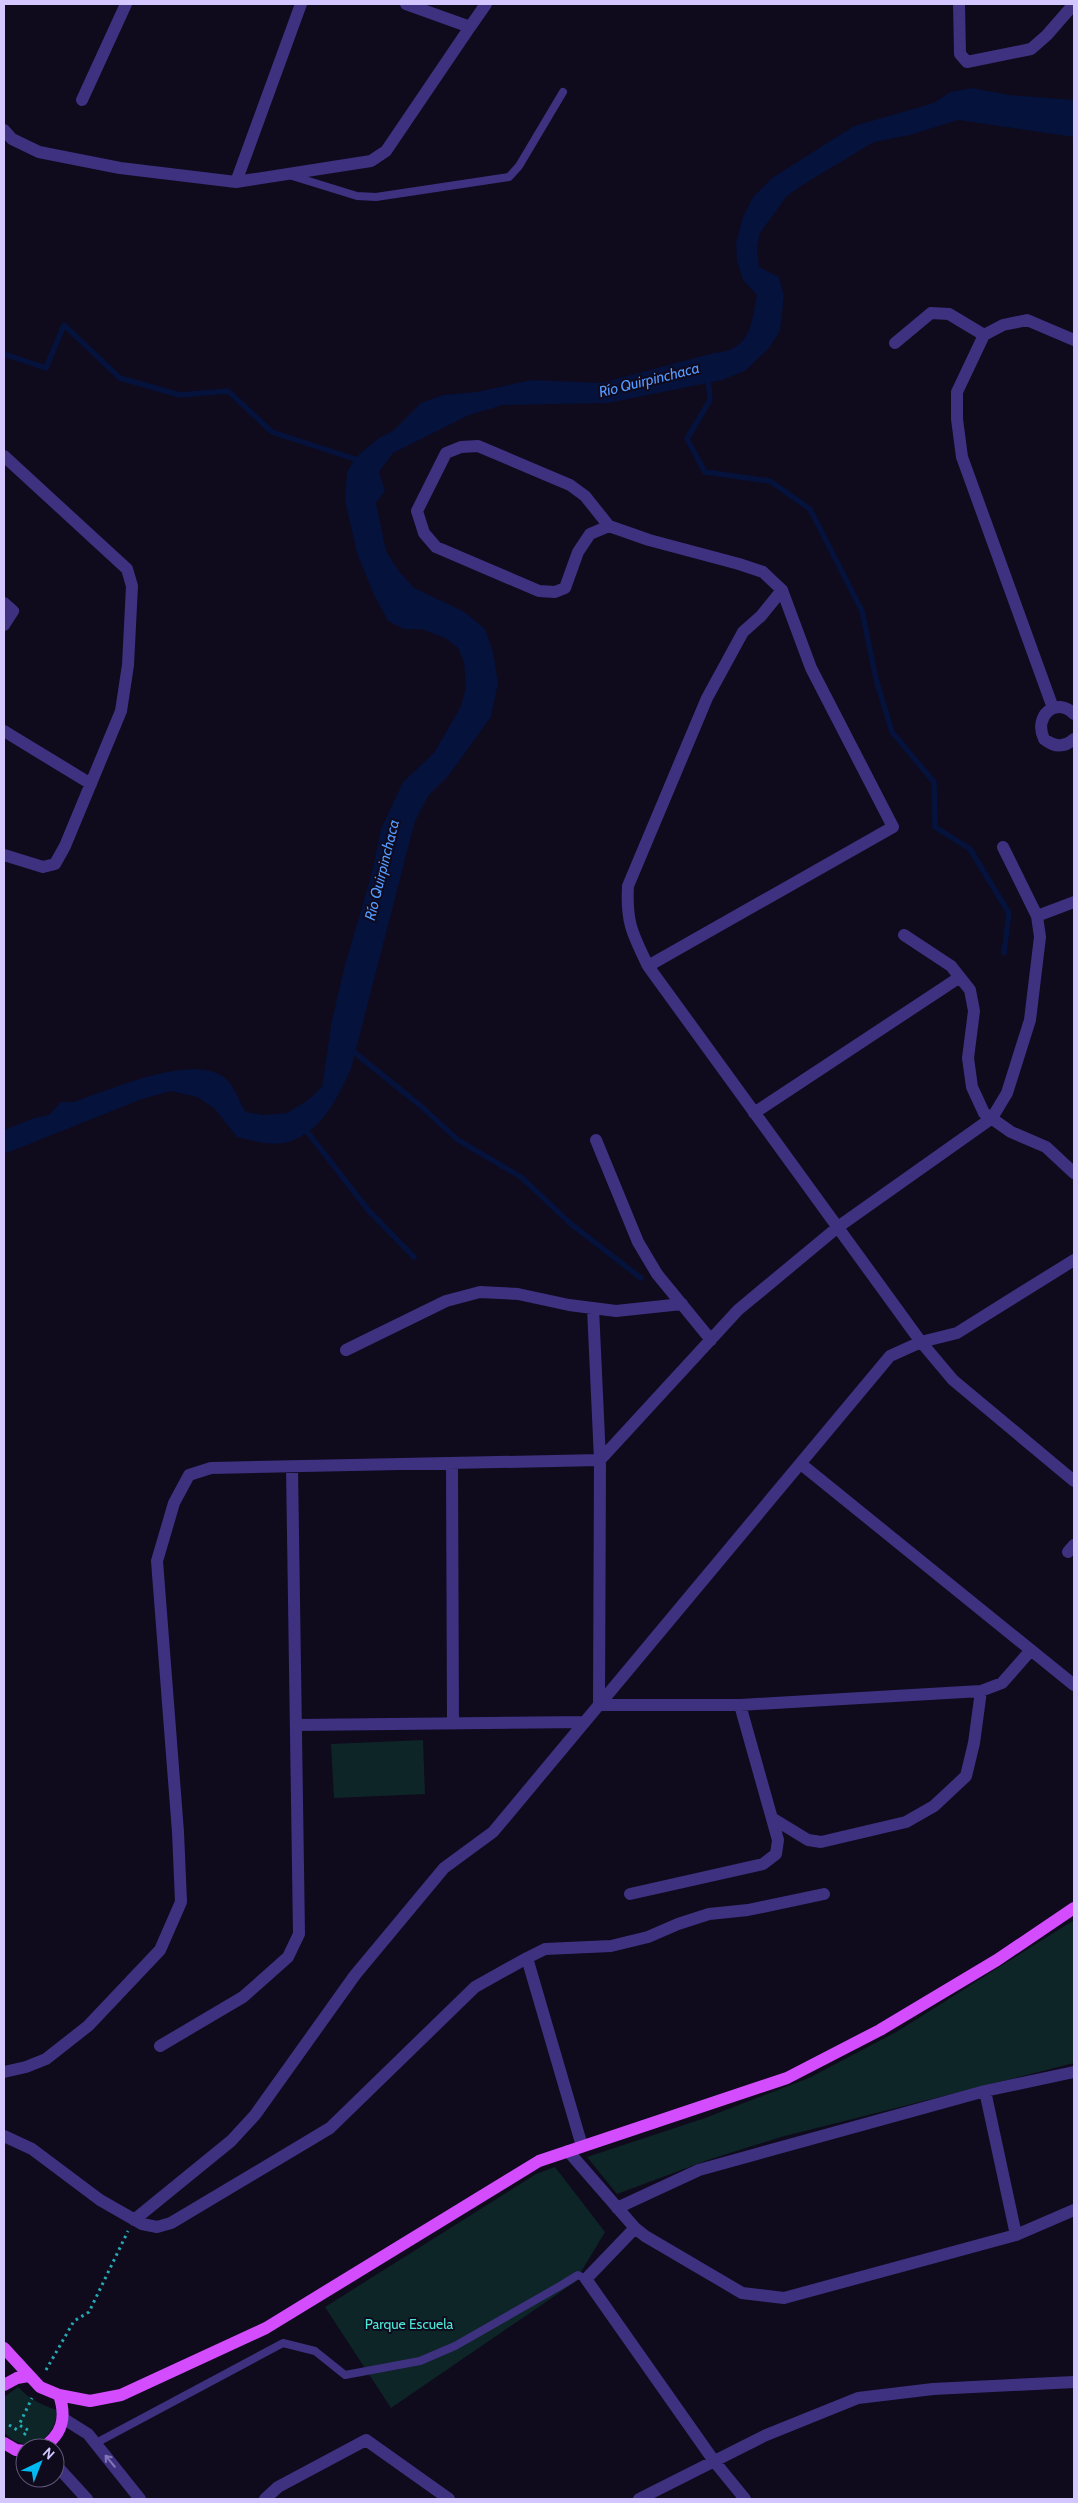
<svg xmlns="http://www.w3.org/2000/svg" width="1078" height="2503" viewBox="0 0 1078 2503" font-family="Cabin,sans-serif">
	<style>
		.green { fill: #0d2527 }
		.water { fill: #05123b }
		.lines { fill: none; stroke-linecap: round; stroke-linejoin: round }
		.stream { stroke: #05123b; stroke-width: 5.5 }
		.path { stroke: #24abb5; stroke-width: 3; stroke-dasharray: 2.5 4; stroke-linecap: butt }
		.service { stroke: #3e3180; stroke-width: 8 }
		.minor { stroke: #3e3180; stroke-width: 12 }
		.primary { stroke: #d34dff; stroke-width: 12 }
		.oneway { stroke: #8274b9 }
		.labels { text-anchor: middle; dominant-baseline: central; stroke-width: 4; stroke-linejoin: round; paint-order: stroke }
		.park-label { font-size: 14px; fill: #4ae7d4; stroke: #100a1d }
		.water-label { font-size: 15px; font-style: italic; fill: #549aff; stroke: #100a1d }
	</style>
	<rect width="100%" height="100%" fill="#100a1d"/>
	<!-- green -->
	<path class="green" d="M 423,1740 L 425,1794 L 334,1798 L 331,1744 Z
		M 1074,1920 L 1074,2063 L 781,2137 L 711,2159 L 617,2194 L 587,2157 L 705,2118 L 809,2078 L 898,2031 Z
		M 555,2167 L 605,2232 L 575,2282 L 391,2408 L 325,2307 L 536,2174 Z
		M 18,2387 C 30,2399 41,2405 57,2410 C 56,2441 26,2457 4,2432 L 4,2397 Z"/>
	<!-- water -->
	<path class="water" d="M 972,88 L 1009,95 L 1074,100 L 1074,137 L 958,120 L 910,135 L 874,142 L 804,184 L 787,196 L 760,233 L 757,249 L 759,267 L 779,277 L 784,296 L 780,331 L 769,348 L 745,371 L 722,380 L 608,403 L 503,405 L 469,415 L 393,453 L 379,472 L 385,491 L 376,503 L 386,551 L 398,570 L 414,588 L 463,611 L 485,629 L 493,651 L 498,683 L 491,717 L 449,775 L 428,796 L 415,821 L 351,1069 C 338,1096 325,1127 294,1140 C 278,1148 254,1141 237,1137 L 214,1108 L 197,1097 L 171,1091 L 142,1099 L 4,1154 L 4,1130 L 34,1118 L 49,1115 L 61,1102 L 74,1102 C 109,1090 186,1056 220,1075 C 235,1083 237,1099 246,1112 L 264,1115 L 287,1113 L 308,1100 L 322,1087 L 332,1020 L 345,965 L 372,873 L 381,829 L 403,782 L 434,753 L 449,727 L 461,706 L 466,687 L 464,662 L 458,648 L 445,638 L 421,629 L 404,629 L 388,621 L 374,595 L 357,553 L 345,500 L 347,472 L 356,457 L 379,438 L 393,431 L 421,403 L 443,395 L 477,392 L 531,380 L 601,383 L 714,353 C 751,350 751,325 757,295 L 743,280 L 737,261 L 736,243 L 743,217 L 753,197 L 772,178 L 854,126 L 934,103 L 950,92 Z"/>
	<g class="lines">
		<!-- stream -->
		<path class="stream" d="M 4,354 L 46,368 L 64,325 L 120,378 L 180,395 L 228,391 L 272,432 L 361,461
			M 708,376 L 710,400 L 687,439 L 705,472 L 770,481 L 810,509 L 862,611 L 876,679 L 892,732 L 934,782 L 935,827 L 970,849 L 1009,913 L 1004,953
			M 349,1048 L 422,1107 L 458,1140 L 521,1177 L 571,1224 L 641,1278
			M 302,1125 L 369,1211 L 414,1257"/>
		<!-- path -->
		<path class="path" d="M 46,2370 L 74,2321 L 89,2312 L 128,2231
			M 9,2425 L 19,2431
			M 24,2435 L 28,2430 L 19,2425 L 32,2398"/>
		<!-- service -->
		<path class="service" d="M 289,175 L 357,196 L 376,197 L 509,177 L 519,166 L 563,92
			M 96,2443 L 283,2343 L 315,2351 L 345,2375 L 420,2361 L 455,2346 L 560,2286 L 578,2275 L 586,2279"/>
		<!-- minor -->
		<path class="minor" d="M 406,4 L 470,27 L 486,4
			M 959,4 L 960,54 L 967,62 L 1031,49 L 1047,35 L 1074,4
			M 82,100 L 126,4
			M 4,130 L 12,139 L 39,152 L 120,168 L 236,182 L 371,161 L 386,151 L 470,27
			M 236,182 L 301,4
			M 895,343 L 931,313 L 949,314 L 984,335
			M 4,456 L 127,569 L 132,586 L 128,665 L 121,711 L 65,846 L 55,864 L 43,867 L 4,855
			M 609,526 L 590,534 L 578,552 L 565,588 L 555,592 L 539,591 L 436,547 L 424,533 L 417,511 L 446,453 L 461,447 L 478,446 L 570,485 L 585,496 L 609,526 L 649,540 L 739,564 L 763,572 L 782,590 L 811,668 L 893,827 L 648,966
			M 782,590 L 761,616 L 743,632 L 707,698 L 628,886 C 626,922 632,933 648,966 L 921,1342 L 953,1380 L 1074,1481
			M 4,603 L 13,611 L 4,625
			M 1053,708 L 962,457 L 957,419 L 957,392 L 984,335 L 1003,325 L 1027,320 L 1074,340
			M 1074,714 C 1056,696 1033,716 1044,739 C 1054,747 1064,748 1074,739
			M 4,731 L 91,784
			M 1037,916 L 1074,902
			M 904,935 L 951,966 L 970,990 L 974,1011 L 968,1058 L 972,1087 L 984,1113 L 1011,1132 L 1046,1147 L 1074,1173
			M 754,1113 L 960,977
			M 596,1140 L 638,1242 L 657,1274 L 711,1340
			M 593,1308 L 600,1460 L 738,1310 L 838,1227 L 992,1118 L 1007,1093 L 1030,1020 L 1040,937 L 1037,916 L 1003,847
			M 346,1350 L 446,1301 L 480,1292 L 518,1294 L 569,1305 L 616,1311 L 682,1304
			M 452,1463 L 453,1723
			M 801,1464 L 1074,1685
			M 1068,1552 L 1074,1545
			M 296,1725 L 585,1722
			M 772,1818 L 808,1840 L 821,1842 L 906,1822 L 934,1806 L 966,1776 L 974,1743 L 981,1691
			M 630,1894 L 763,1864 L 776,1854 L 778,1840 L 740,1705
			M 527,1958 L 582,2146
			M 160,2046 L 243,1997 L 288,1957 L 299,1934 L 292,1467
			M 4,2072 L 26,2067 L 46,2059 L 88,2026 L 160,1950 L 181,1902 L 178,1832 L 157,1561 L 174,1503 L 189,1475 L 211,1468 L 600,1460 L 599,1705 L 740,1705 L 981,1691 L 1002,1683 L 1031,1650
			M 985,2091 L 1016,2235
			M 4,2136 L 32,2149 L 100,2200 L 142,2224 L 157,2227 L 171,2223 L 330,2128 L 475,1987 L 527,1958 L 545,1949 L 611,1946 L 648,1937 L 678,1924 L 709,1914 L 748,1910 L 824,1894
			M 568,2151 L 635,2228 L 645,2236 L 742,2293 L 784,2298 L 1016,2235 L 1074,2210
			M 617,2208 L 699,2170 L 985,2091 L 1074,2072
			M 134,2220 L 231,2141 L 255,2115 L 355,1975 L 444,1868 L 493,1832 L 890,1356 L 921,1342 L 957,1333 L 1074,1260
			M 635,2228 L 586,2279 L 714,2461 L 745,2499
			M 64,2419 L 88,2434 L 140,2499
			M 55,2464 L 87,2499
			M 265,2499 L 278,2487 L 366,2440 L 449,2499
			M 639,2499 L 764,2436 L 858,2398 L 933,2389 L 1074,2382"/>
		<!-- primary -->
		<path class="primary" d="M 4,2348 L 40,2387 L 59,2395 L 90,2401 L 121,2395 L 266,2328 L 539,2161 L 787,2078 L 880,2030 L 997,1960 L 1074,1908
			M 4,2385 L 17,2378 L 28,2376
			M 4,2443 L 16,2450 L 25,2451
			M 42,2448 C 62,2435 67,2418 59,2395"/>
	</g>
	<!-- one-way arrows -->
	<defs><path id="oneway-shaft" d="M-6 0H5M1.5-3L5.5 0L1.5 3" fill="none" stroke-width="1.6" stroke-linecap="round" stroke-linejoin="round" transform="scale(1.25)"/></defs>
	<use class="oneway" href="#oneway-shaft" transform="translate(110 2461) rotate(-130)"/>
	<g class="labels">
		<!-- park labels -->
		<g class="park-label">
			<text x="409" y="2324">Parque Escuela</text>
		</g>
		<!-- water labels -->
		<g class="water-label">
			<text transform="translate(649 380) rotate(-14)">Río Quirpinchaca</text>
			<text transform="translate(382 870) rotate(-76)">Río Quirpinchaca</text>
		</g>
	</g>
	<!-- border -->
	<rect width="1078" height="2503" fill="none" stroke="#d4c6ff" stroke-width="10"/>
	<!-- north arrow -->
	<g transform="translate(40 2463) rotate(43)"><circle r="24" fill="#100a1d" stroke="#5e5577"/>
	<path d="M0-4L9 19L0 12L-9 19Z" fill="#00baf1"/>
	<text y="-8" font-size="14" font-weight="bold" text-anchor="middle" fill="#d4c6ff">N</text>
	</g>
</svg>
